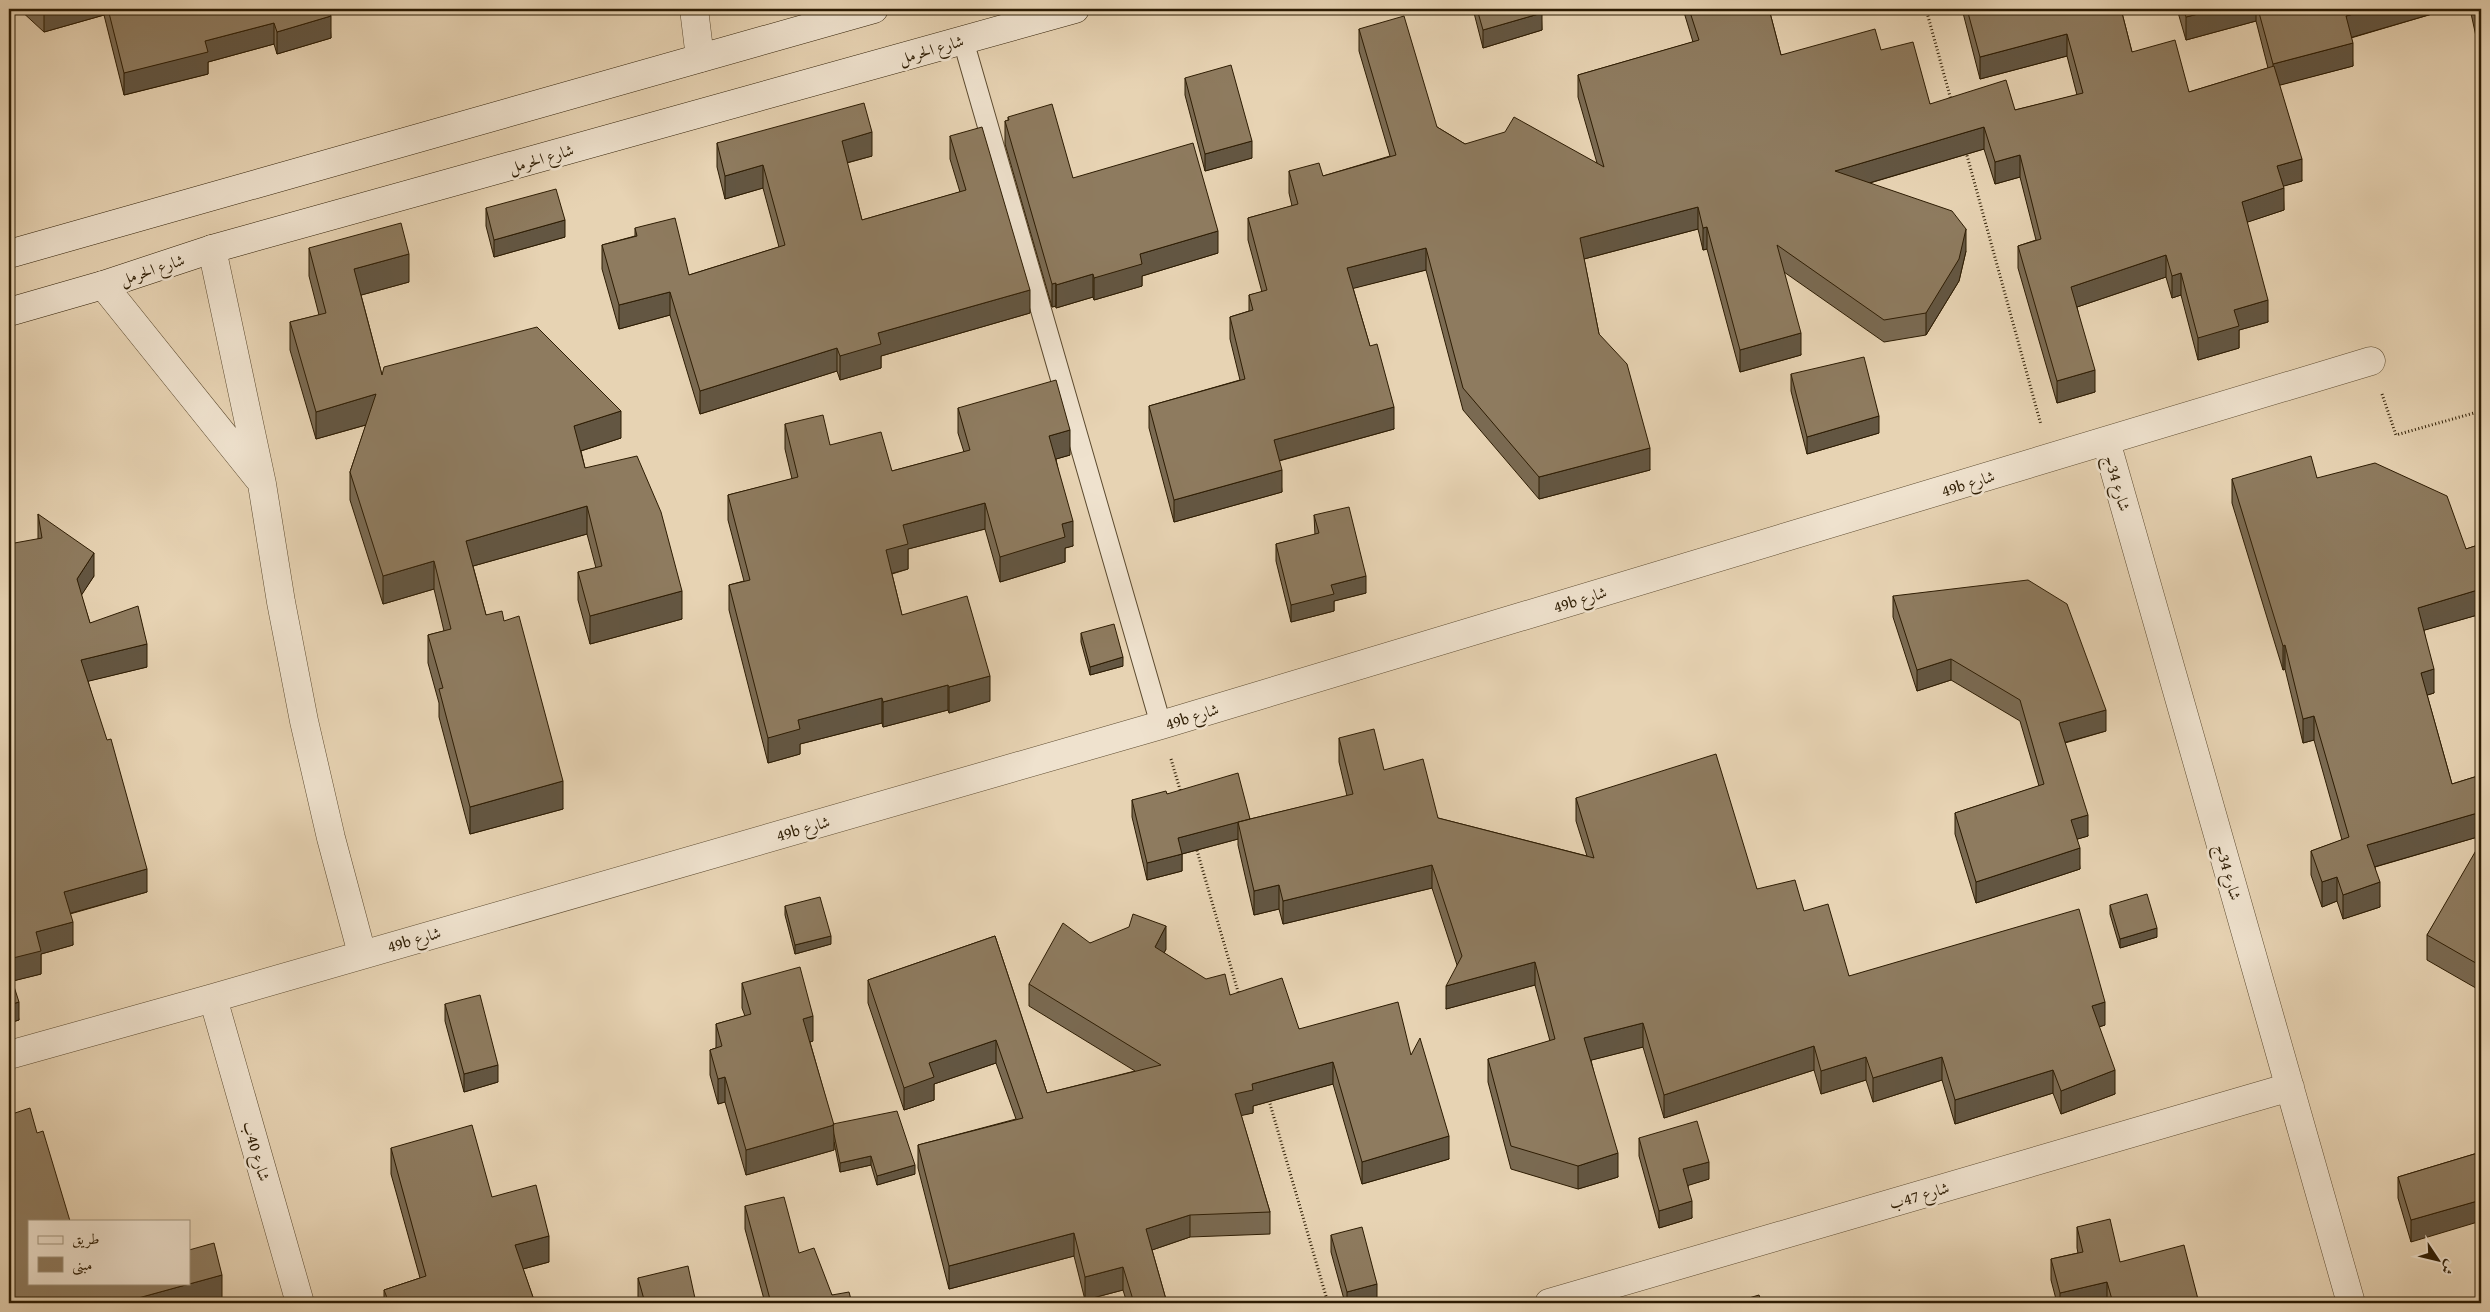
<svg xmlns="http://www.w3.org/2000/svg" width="2490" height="1312" viewBox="0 0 2490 1312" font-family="'Gentium Book Plus',Amiri,serif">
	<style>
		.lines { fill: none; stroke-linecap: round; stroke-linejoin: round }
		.lane-casing { stroke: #5c4a2f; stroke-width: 22 }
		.street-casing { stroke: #5c4a2f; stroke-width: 29 }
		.secondary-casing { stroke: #2d1c03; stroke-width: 29 }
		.path { stroke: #2d1c03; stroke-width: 3; stroke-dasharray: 1 2.5; stroke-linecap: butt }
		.lane { stroke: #efe2ce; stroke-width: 20 }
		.street { stroke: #efe2ce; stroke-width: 28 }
		.secondary { stroke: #efe2ce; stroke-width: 28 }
		.wall { fill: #7a6a52; stroke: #2d1c03 }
		.shaded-wall { fill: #635642; stroke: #2d1c03 }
		.building { fill: #8e7b5f; stroke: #2d1c03 }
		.labels { text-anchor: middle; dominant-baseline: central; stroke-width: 5; stroke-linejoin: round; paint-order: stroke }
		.street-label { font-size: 16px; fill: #2d1c03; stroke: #efe2ce }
	</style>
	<rect width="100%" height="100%" fill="#e7d3b3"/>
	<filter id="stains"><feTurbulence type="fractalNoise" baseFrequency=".004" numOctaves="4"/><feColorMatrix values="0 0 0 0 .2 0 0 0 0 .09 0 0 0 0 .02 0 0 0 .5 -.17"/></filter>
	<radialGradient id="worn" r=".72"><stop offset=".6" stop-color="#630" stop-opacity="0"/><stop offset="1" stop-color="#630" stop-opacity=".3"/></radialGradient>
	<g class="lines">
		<!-- lane casing -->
		<g class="lane-casing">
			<path id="lane" d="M 963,40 L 1161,725"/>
		</g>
		<!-- street casing -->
		<g class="street-casing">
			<path id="street" d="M 694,9 L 700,58
				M 212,249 L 262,484 L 281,602 L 304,721 L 331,838 L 362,954
				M 103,285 L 258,478
				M 2106,441 L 2351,1303
				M 213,998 L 300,1303
				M 9,1055 L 213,998 L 1161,725 L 2371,361
				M 1549,1303 L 2290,1087"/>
		</g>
		<!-- secondary casing -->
		<g class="secondary-casing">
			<path id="secondary" d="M 9,254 L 874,9
				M 9,312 L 103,285 L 212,249 L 1075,9"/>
		</g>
		<!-- path -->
		<path class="path" d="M 1926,9 L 1951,100
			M 1966,152 L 2041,425
			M 2382,394 L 2396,435 L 2481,411
			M 1171,759 L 1181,793
			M 1196,847 L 1239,995
			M 1268,1097 L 1328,1303"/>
		<!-- lane -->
		<use href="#lane" class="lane"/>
		<!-- street -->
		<use href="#street" class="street"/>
		<!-- secondary -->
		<use href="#secondary" class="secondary"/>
	</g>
	<!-- wall -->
	<path class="wall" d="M 19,9 L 329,9 L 331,38 L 277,54 L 274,44 L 208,62 L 208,74 L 124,95 L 104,15 L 44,32 Z
		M 1473,9 L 1541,9 L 1542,30 L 1483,48 Z
		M 1683,9 L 1769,9 L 1781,55 L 1881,50 L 1930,104 L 2015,110 L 2077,95 L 2067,56 L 1980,79 L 1962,9 L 2121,9 L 2132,52 L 2189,92 L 2268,68 L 2256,21 L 2186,40 L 2177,9 L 2449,9 L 2351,38 L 2353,66 L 2279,85 L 2302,181 L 2283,186 L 2284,210 L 2247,222 L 2268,322 L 2239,330 L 2239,348 L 2198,360 L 2181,295 L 2172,298 L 2166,277 L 2077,307 L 2095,392 L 2057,403 L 2018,268 L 2018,246 L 2036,240 L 2020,177 L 1995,184 L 1984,149 L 1870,183 L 1966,251 L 1959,281 L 1926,335 L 1884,342 L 1784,272 L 1801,355 L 1740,372 L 1707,249 L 1703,250 L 1698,229 L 1584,259 L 1599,334 L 1650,470 L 1539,499 L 1463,410 L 1426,270 L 1353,288 L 1394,429 L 1279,461 L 1282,492 L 1174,522 L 1149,428 L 1149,406 L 1240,380 L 1230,339 L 1230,317 L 1249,311 L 1249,295 L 1262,292 L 1248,240 L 1248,218 L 1292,206 L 1289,193 L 1289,171 L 1323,176 L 1390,156 L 1359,51 L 1359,29 L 1437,127 L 1465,144 L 1597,163 L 1578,97 L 1578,75 L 1693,42 Z
		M 2470,9 L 2481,9 L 2481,59 Z
		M 1185,78 L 1252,158 L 1205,171 L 1185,95 Z
		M 1008,117 L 1073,178 L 1218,253 L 1142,276 L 1142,286 L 1094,300 L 1093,297 L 1056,308 L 1056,306 L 1052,307 L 1005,144 L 1005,121 L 1008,121 Z
		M 950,136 L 1030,313 L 881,356 L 881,368 L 840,380 L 837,371 L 700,414 L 670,315 L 619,329 L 602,269 L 602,245 L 635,236 L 635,228 L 689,275 L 779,247 L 763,188 L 725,199 L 717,167 L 717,143 L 872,156 L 847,163 L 862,220 L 960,192 L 950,159 Z
		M 486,208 L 565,237 L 494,257 L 486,226 Z
		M 309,248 L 409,282 L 361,295 L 382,375 L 621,438 L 581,451 L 585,468 L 682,619 L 590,644 L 578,600 L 578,572 L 596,568 L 587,534 L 473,566 L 486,615 L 504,621 L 563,809 L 470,834 L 439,717 L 439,703 L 428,663 L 428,635 L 444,631 L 434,589 L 383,604 L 350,500 L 350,472 L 366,425 L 316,439 L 290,350 L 290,322 L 319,315 L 309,276 Z
		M 1791,374 L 1879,433 L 1807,454 L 1791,391 Z
		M 958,408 L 1070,455 L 1056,459 L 1073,546 L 1065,548 L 1065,562 L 1000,582 L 985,529 L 908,549 L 908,569 L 892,574 L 902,615 L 990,701 L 949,713 L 948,710 L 883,727 L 882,723 L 800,744 L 800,754 L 768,763 L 729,610 L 729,585 L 744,581 L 728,520 L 728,495 L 792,479 L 785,449 L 785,424 L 830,445 L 892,471 L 964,452 L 958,433 Z
		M 2317,478 L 2466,549 L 2481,544 L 2481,614 L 2424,630 L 2434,693 L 2427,695 L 2452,784 L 2481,775 L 2481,836 L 2375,867 L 2380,907 L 2343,919 L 2337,901 L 2322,907 L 2311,875 L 2311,851 L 2342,840 L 2314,740 L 2303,743 L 2285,669 L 2283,670 L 2232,503 L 2232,479 Z
		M 38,514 L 94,576 L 81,595 L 90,623 L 147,667 L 88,681 L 147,892 L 70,914 L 73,945 L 41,954 L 41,974 L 12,981 L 19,1020 L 9,1023 L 38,538 Z
		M 1314,515 L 1366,593 L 1334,601 L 1334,611 L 1291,622 L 1276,561 L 1276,544 L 1315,535 Z
		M 1893,596 L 2106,731 L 2065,743 L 2088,836 L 2077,839 L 2080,869 L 1976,903 L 1955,834 L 1955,813 L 2039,786 L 2020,721 L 1951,680 L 1917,691 L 1893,617 Z
		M 1081,633 L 1123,666 L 1090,675 L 1081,642 Z
		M 1339,738 L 1384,770 L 1438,818 L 1587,856 L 1576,821 L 1576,798 L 1757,889 L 1804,911 L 1849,976 L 2105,1025 L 2099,1027 L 2115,1094 L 2061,1114 L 2053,1093 L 1955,1124 L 1942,1080 L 1873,1102 L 1866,1080 L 1821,1094 L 1814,1070 L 1664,1118 L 1643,1047 L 1591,1060 L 1618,1177 L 1578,1189 L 1511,1169 L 1488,1082 L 1488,1059 L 1550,1041 L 1535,985 L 1446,1009 L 1457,965 L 1432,888 L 1283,924 L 1279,909 L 1254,915 L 1238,845 L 1238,839 L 1182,854 L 1182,871 L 1147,880 L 1132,817 L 1132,800 L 1167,794 L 1250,819 L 1347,796 L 1339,762 Z
		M 2481,849 L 2481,991 L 2427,960 L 2427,935 Z
		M 2110,905 L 2157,937 L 2120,948 L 2110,914 Z
		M 785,906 L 831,944 L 795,954 L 785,915 Z
		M 995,936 L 1047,1093 L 1135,1071 L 1029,1006 L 1029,984 L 1090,943 L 1166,949 L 1164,953 L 1230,995 L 1299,1029 L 1411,1055 L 1449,1159 L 1362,1184 L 1333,1084 L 1253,1106 L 1253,1113 L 1241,1115 L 1270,1212 L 1270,1234 L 1190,1237 L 1152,1250 L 1167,1303 L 1127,1303 L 1123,1290 L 1085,1300 L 1074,1256 L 949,1289 L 918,1168 L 918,1145 L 1016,1119 L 996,1063 L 934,1084 L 934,1100 L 904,1110 L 868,1003 L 868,980 Z
		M 742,983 L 813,1041 L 810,1042 L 833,1124 L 915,1174 L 877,1185 L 871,1165 L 840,1172 L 834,1142 L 834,1150 L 746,1175 L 725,1102 L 718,1104 L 710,1075 L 710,1050 L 716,1048 L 716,1024 L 745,1016 L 742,1008 Z
		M 445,1004 L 498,1082 L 464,1092 L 445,1021 Z
		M 1639,1138 L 1709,1179 L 1688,1185 L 1692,1218 L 1659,1228 L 1639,1156 Z
		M 391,1148 L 492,1197 L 549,1262 L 523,1269 L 535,1303 L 384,1303 L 384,1290 L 420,1278 L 391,1174 Z
		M 2481,1152 L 2411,1242 L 2398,1198 L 2398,1177 Z
		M 745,1206 L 799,1253 L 832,1295 L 852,1303 L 765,1303 L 745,1229 Z
		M 2077,1227 L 2120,1262 L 2199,1303 L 2057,1303 L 2051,1280 L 2051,1259 L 2078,1253 L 2077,1248 Z
		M 1331,1235 L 1377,1301 L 1369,1303 L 1345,1303 L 1331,1252 Z
		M 638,1278 L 696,1303 L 638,1303 Z"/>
	<!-- shaded-wall -->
	<path class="shaded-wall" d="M 48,9 L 104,9 L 104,15 L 44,32 L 44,10 Z
		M 2218,9 L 2256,9 L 2256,21 L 2186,40 L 2186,17 Z
		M 2372,9 L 2449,9 L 2346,39 L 2346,16 Z
		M 1542,13 L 1542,30 L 1483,48 L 1483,30 Z
		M 331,16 L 331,38 L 277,54 L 277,32 Z
		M 274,23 L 274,44 L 208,62 L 208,74 L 124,95 L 124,73 L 205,41 Z
		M 2067,34 L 2067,56 L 1980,79 L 1980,57 Z
		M 2353,43 L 2353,66 L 2273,87 L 2273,64 Z
		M 1984,127 L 1984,149 L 1835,193 L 1835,171 Z
		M 872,132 L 872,156 L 842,164 L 842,141 Z
		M 1252,141 L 1252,158 L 1205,171 L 1205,154 Z
		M 2020,155 L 2020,177 L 1995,184 L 1995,162 Z
		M 2302,159 L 2302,181 L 2277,188 L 2277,166 Z
		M 763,165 L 763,188 L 725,199 L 725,176 Z
		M 2284,188 L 2284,210 L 2242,224 L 2242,202 Z
		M 1698,207 L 1698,229 L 1580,260 L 1580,238 Z
		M 565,220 L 565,237 L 494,257 L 494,240 Z
		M 1707,227 L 1707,249 L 1703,250 L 1703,228 Z
		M 1966,229 L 1966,251 L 1959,281 L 1926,335 L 1926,313 Z
		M 1218,231 L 1218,253 L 1142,276 L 1142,286 L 1094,300 L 1094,278 L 1140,254 Z
		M 1426,248 L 1426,270 L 1347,290 L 1347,268 Z
		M 409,254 L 409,282 L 354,297 L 354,269 Z
		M 2166,255 L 2166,277 L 2071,309 L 2071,287 Z
		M 2181,273 L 2181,295 L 2172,298 L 2172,276 Z
		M 1093,274 L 1093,297 L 1056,308 L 1056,285 Z
		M 1056,283 L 1056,306 L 1052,307 L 1052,284 Z
		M 1030,290 L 1030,313 L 881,356 L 881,368 L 840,380 L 840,356 L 878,333 Z
		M 670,292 L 670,315 L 619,329 L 619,305 Z
		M 2268,300 L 2268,322 L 2239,330 L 2239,348 L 2198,360 L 2198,338 L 2234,310 Z
		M 1801,333 L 1801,355 L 1740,372 L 1740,350 Z
		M 837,348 L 837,371 L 700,414 L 700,391 Z
		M 2095,370 L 2095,392 L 2057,403 L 2057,381 Z
		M 376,394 L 376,422 L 316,439 L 316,412 Z
		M 1394,407 L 1394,429 L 1274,462 L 1274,440 Z
		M 621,411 L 621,438 L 574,453 L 574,426 Z
		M 1879,416 L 1879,433 L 1807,454 L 1807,437 Z
		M 1070,430 L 1070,455 L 1049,461 L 1049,436 Z
		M 1650,448 L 1650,470 L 1539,499 L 1539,477 Z
		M 1282,470 L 1282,492 L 1174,522 L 1174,500 Z
		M 985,503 L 985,529 L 908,549 L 908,569 L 886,575 L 886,550 L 903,525 Z
		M 587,506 L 587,534 L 466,568 L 466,541 Z
		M 1073,521 L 1073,546 L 1065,548 L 1065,562 L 1000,582 L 1000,557 L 1062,524 Z
		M 94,553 L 94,576 L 77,602 L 77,579 Z
		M 434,561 L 434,589 L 383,604 L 383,576 Z
		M 1366,576 L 1366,593 L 1334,601 L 1334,611 L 1291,622 L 1291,605 L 1331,585 Z
		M 2481,589 L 2481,614 L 2418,632 L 2418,608 Z
		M 682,591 L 682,619 L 590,644 L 590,616 Z
		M 147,644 L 147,667 L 81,683 L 81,660 Z
		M 2285,645 L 2285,669 L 2283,670 L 2283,646 Z
		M 1123,657 L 1123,666 L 1090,675 L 1090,667 Z
		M 1951,659 L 1951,680 L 1917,691 L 1917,670 Z
		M 2434,669 L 2434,693 L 2421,697 L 2421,673 Z
		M 990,676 L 990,701 L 949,713 L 949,687 Z
		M 948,685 L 948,710 L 883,727 L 883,702 Z
		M 882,698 L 882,723 L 800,744 L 800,754 L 768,763 L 768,738 L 798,720 Z
		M 2106,710 L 2106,731 L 2059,744 L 2059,723 Z
		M 2314,716 L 2314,740 L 2303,743 L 2303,719 Z
		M 563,781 L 563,809 L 470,834 L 470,807 Z
		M 2481,812 L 2481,836 L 2367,869 L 2367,845 Z
		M 2088,815 L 2088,836 L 2071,841 L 2071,820 Z
		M 1238,822 L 1238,839 L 1178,855 L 1178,838 Z
		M 2080,848 L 2080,869 L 1976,903 L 1976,882 Z
		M 1182,854 L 1182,871 L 1147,880 L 1147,863 Z
		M 1432,865 L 1432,888 L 1283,924 L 1283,901 Z
		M 147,869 L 147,892 L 64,915 L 64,892 Z
		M 2337,877 L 2337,901 L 2322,907 L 2322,882 Z
		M 2380,882 L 2380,907 L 2343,919 L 2343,895 Z
		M 1279,885 L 1279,909 L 1254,915 L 1254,891 Z
		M 73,922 L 73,945 L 41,954 L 41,974 L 9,982 L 9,959 L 36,932 Z
		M 1166,926 L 1166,949 L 1155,970 L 1155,947 Z
		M 2157,928 L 2157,937 L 2120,948 L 2120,939 Z
		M 831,936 L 831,944 L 795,954 L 795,945 Z
		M 1535,962 L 1535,985 L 1446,1009 L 1446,986 Z
		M 19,1002 L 19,1020 L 9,1023 L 9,1005 Z
		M 2105,1002 L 2105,1025 L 2092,1029 L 2092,1006 Z
		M 813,1016 L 813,1041 L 803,1044 L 803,1019 Z
		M 1643,1023 L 1643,1047 L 1584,1062 L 1584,1038 Z
		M 996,1040 L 996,1063 L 934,1084 L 934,1100 L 904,1110 L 904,1088 L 929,1063 Z
		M 1814,1046 L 1814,1070 L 1664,1118 L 1664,1095 Z
		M 1866,1057 L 1866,1080 L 1821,1094 L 1821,1071 Z
		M 1942,1057 L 1942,1080 L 1873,1102 L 1873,1078 Z
		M 1333,1062 L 1333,1084 L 1253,1106 L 1253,1113 L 1235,1117 L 1235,1094 L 1252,1084 Z
		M 498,1065 L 498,1082 L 464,1092 L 464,1074 Z
		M 2053,1070 L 2053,1093 L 1955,1124 L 1955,1100 Z
		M 2115,1070 L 2115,1094 L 2061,1114 L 2061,1091 Z
		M 725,1077 L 725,1102 L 718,1104 L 718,1079 Z
		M 834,1125 L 834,1150 L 746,1175 L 746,1150 Z
		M 1449,1136 L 1449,1159 L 1362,1184 L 1362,1162 Z
		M 1618,1153 L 1618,1177 L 1578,1189 L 1578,1166 Z
		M 871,1156 L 871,1165 L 840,1172 L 840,1163 Z
		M 1709,1162 L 1709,1179 L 1683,1187 L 1683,1169 Z
		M 915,1165 L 915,1174 L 877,1185 L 877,1176 Z
		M 2481,1200 L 2481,1221 L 2411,1242 L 2411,1220 Z
		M 1692,1201 L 1692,1218 L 1659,1228 L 1659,1211 Z
		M 1190,1215 L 1190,1237 L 1146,1252 L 1146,1229 Z
		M 1074,1233 L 1074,1256 L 949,1289 L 949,1266 Z
		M 549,1236 L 549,1262 L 515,1271 L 515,1245 Z
		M 1123,1267 L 1123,1290 L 1085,1300 L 1085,1277 Z
		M 222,1275 L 222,1298 L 202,1303 L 120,1303 Z
		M 2107,1282 L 2107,1303 L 2060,1303 L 2060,1293 Z
		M 1377,1284 L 1377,1301 L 1369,1303 L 1347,1303 L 1347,1292 Z"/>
	<!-- building -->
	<path class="building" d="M 108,9 L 329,9 L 331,16 L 277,32 L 274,23 L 205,41 L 208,52 L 124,73 Z
		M 1477,9 L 1541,9 L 1542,13 L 1483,30 Z
		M 1689,9 L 1769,9 L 1781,55 L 1875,29 L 1881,50 L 1913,42 L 1930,104 L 2006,80 L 2015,110 L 2083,93 L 2067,34 L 1980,57 L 1967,9 L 2121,9 L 2132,52 L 2175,40 L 2189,92 L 2274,66 L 2302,159 L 2277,166 L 2284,188 L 2242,202 L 2268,300 L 2234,310 L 2239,326 L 2198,338 L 2181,273 L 2172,276 L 2166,255 L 2071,287 L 2095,370 L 2057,381 L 2018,246 L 2041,239 L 2020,155 L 1995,162 L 1984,127 L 1835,171 L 1952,211 L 1966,229 L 1959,259 L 1926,313 L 1884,320 L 1777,245 L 1801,333 L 1740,350 L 1707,227 L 1703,228 L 1698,207 L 1580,238 L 1599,334 L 1627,364 L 1650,448 L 1539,477 L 1463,388 L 1426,248 L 1347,268 L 1370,346 L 1377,344 L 1394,407 L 1274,440 L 1282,470 L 1174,500 L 1149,406 L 1245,379 L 1230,317 L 1253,310 L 1249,295 L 1267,290 L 1248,218 L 1298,204 L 1289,171 L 1319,163 L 1323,176 L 1396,155 L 1359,29 L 1404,16 L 1437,127 L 1465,144 L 1505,132 L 1514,117 L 1604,167 L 1578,75 L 1699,40 Z
		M 2183,9 L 2218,9 L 2186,17 Z
		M 2258,9 L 2372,9 L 2346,16 L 2353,43 L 2273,64 Z
		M 2475,9 L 2481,9 L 2481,36 Z
		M 1231,65 L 1252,141 L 1205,154 L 1185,78 Z
		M 864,103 L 872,132 L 842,141 L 862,220 L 966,190 L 950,136 L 982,127 L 1030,290 L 878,333 L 881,344 L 840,356 L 837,348 L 700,391 L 670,292 L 619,305 L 602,245 L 637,236 L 635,228 L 675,218 L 689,275 L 785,245 L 763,165 L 725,176 L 717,143 Z
		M 1052,104 L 1073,178 L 1193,143 L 1218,231 L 1140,254 L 1142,264 L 1094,278 L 1093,274 L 1056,285 L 1056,283 L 1052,284 L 1005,121 L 1009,120 L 1008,117 Z
		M 556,189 L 565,220 L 494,240 L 486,208 Z
		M 401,223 L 409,254 L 354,269 L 382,375 L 384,367 L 537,327 L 621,411 L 574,426 L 585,468 L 637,456 L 661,512 L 682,591 L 590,616 L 578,572 L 602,566 L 587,506 L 466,541 L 486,615 L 502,611 L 504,621 L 519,616 L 563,781 L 470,807 L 439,689 L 443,688 L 428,635 L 451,629 L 434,561 L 383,576 L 350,472 L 376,394 L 316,412 L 290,322 L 326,313 L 309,248 Z
		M 1864,357 L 1879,416 L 1807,437 L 1791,374 Z
		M 1056,380 L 1070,430 L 1049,436 L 1073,521 L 1062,524 L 1065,537 L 1000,557 L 985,503 L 903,525 L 908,544 L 886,550 L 902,615 L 967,596 L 990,676 L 949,687 L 948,685 L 883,702 L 882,698 L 798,720 L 800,729 L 768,738 L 729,585 L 750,580 L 728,495 L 798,477 L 785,424 L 823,415 L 830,445 L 881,432 L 892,471 L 970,450 L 958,408 Z
		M 2311,456 L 2317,478 L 2375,463 L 2447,496 L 2466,549 L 2481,544 L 2481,589 L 2418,608 L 2434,669 L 2421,673 L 2452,784 L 2481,775 L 2481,812 L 2367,845 L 2380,882 L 2343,895 L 2337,877 L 2322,882 L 2311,851 L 2349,837 L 2314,716 L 2303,719 L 2285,645 L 2283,646 L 2232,479 Z
		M 1349,507 L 1366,576 L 1331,585 L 1334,594 L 1291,605 L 1276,544 L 1319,533 L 1314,515 Z
		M 38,514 L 94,553 L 77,579 L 90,623 L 138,606 L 147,644 L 81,660 L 107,740 L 111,739 L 147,869 L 64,892 L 73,922 L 36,932 L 41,951 L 9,959 L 9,544 L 42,538 Z
		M 2028,580 L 2067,604 L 2106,710 L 2059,723 L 2088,815 L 2071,820 L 2080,848 L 1976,882 L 1955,813 L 2044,784 L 2020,700 L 1951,659 L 1917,670 L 1893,596 Z
		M 1114,624 L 1123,657 L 1090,667 L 1081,633 Z
		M 1374,729 L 1384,770 L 1423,759 L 1438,818 L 1594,858 L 1576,798 L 1716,754 L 1757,889 L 1795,880 L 1804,911 L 1828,904 L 1849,976 L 2079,909 L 2105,1002 L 2092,1006 L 2115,1070 L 2061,1091 L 2053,1070 L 1955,1100 L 1942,1057 L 1873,1078 L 1866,1057 L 1821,1071 L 1814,1046 L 1664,1095 L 1643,1023 L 1584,1038 L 1618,1153 L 1578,1166 L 1511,1146 L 1488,1059 L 1555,1039 L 1535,962 L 1446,986 L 1462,956 L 1432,865 L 1283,901 L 1279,885 L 1254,891 L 1238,822 L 1353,794 L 1339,738 Z
		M 1238,773 L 1250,819 L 1178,838 L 1182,854 L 1147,863 L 1132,800 L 1166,791 L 1167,794 Z
		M 2478,847 L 2481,849 L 2481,966 L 2427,935 Z
		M 2147,894 L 2157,928 L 2120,939 L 2110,905 Z
		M 820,897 L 831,936 L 795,945 L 785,906 Z
		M 1133,914 L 1166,926 L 1155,947 L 1206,979 L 1225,974 L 1230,995 L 1282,978 L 1299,1029 L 1398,1002 L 1411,1055 L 1420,1038 L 1449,1136 L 1362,1162 L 1333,1062 L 1252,1084 L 1253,1090 L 1235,1094 L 1270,1212 L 1190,1215 L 1146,1229 L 1167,1303 L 1134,1303 L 1123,1267 L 1085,1277 L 1074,1233 L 949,1266 L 918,1145 L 1023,1118 L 996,1040 L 929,1063 L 934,1077 L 904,1088 L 868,980 L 995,936 L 1047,1093 L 1161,1065 L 1029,984 L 1063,923 L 1090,943 L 1129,927 Z
		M 800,967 L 813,1016 L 803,1019 L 834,1125 L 746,1150 L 725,1077 L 718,1079 L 710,1050 L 722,1046 L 716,1024 L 751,1014 L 742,983 Z
		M 9,971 L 19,1002 L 9,1005 Z
		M 480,995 L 498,1065 L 464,1074 L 445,1004 Z
		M 30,1108 L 37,1133 L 43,1131 L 70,1221 L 29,1221 L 29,1283 L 189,1283 L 189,1250 L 214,1243 L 222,1275 L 120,1303 L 9,1303 L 9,1115 Z
		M 897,1111 L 915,1165 L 877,1176 L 871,1156 L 840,1163 L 834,1134 L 833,1124 Z
		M 1697,1121 L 1709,1162 L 1683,1169 L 1692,1201 L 1659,1211 L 1639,1138 Z
		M 472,1125 L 492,1197 L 536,1185 L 549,1236 L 515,1245 L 535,1303 L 389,1303 L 384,1290 L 426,1276 L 391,1148 Z
		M 2481,1152 L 2481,1200 L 2411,1220 L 2398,1177 Z
		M 784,1197 L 799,1253 L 814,1248 L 832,1295 L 849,1292 L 852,1303 L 771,1303 L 745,1206 Z
		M 2110,1219 L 2120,1262 L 2184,1245 L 2199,1303 L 2113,1303 L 2107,1282 L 2060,1293 L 2051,1259 L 2083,1252 L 2077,1227 Z
		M 1362,1227 L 1377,1284 L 1347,1292 L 1331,1235 Z
		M 688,1266 L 696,1303 L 645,1303 L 638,1278 Z
		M 1759,1295 L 1762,1303 L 1732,1303 Z
		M 979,1299 L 980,1303 L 961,1303 Z"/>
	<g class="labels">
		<!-- street labels -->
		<g class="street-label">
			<text transform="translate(931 49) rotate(-16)">شارع الحرمل</text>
			<text transform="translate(541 158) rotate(-16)">شارع الحرمل</text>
			<text transform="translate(152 269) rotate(-18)">شارع الحرمل</text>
			<text transform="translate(1968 483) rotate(-17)">49b شارع</text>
			<text transform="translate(2118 483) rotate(74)">شارع 34ج</text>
			<text transform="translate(1580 599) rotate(-17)">49b شارع</text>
			<text transform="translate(1192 716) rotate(-17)">49b شارع</text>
			<text transform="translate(803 828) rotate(-16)">49b شارع</text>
			<text transform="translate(2229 872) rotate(74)">شارع 34ج</text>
			<text transform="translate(414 939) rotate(-16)">49b شارع</text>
			<text transform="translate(257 1151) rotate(74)">شارع 40ب</text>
			<text transform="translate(1919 1195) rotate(-16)">شارع 47ب</text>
		</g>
	</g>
	<!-- margin -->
	<rect width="2490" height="1312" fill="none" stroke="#e7d3b3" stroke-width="30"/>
	<rect x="10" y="10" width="2470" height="1292" fill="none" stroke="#2d1c03" stroke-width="2.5"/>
	<rect x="15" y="15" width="2460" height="1282" fill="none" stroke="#2d1c03"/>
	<!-- legend -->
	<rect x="28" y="1220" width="162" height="65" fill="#efe2ce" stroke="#a1937d"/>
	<rect x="38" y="1236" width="25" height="8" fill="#efe2ce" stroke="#a1937d"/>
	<text x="72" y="1244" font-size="15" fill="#2d1c03">طريق</text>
	<rect x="38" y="1257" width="25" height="15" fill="#8e7b5f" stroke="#a1937d"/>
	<text x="72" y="1270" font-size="15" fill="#2d1c03">مبنى</text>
	<!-- north arrow -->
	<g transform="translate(2438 1260) rotate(125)" stroke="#efe2ce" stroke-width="4" paint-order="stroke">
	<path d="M0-4L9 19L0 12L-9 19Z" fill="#2d1c03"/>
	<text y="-8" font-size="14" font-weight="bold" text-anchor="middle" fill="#2d1c03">ش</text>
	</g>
	<rect width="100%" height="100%" filter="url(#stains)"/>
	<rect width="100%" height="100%" fill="url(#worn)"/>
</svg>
